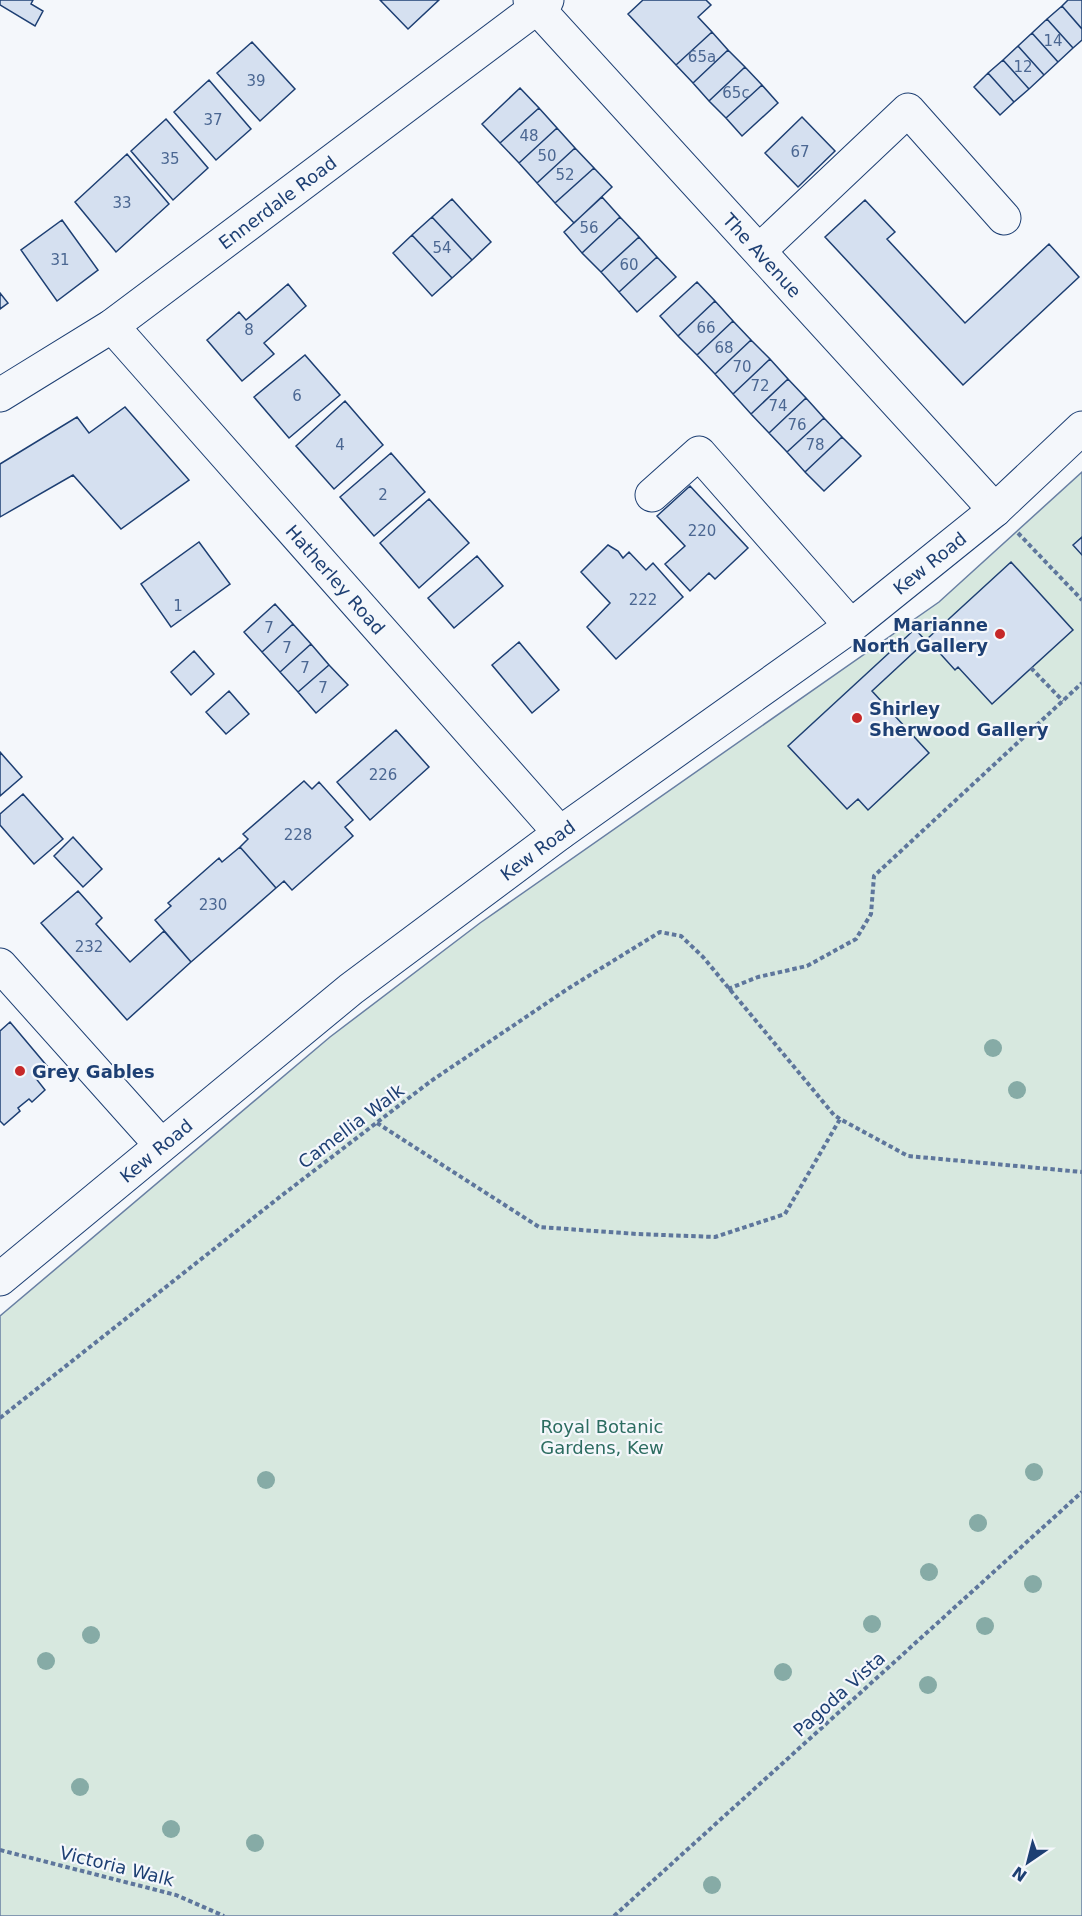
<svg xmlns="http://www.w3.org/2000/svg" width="1082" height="1916" viewBox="0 0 1082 1916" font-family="'DejaVu Sans',sans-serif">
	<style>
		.green { fill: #d7e8df; stroke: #687fa3; stroke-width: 1.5 }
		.building { fill: #d5e0f0; stroke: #1d3f73; stroke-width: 1.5 }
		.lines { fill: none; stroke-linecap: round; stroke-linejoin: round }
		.minor-casing { stroke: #1d3f73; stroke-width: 35 }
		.major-casing { stroke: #1d3f73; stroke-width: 35 }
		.path { stroke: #5e769c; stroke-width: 4; stroke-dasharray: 4.5 3; stroke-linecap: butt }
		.minor { stroke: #f4f7fb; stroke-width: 33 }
		.major { stroke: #f4f7fb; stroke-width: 33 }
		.tree { fill: #86aba6 }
		.poi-dot { fill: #c62828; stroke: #f4f7fb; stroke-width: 2 }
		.labels { text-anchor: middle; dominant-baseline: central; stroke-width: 4.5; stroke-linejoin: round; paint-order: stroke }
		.number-label { font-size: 15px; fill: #4b6792 }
		.street-label { font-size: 18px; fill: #1d3f73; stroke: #f4f7fb }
		.poi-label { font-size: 18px; font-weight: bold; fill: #1d3f73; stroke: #f4f7fb; text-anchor: start }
		.park-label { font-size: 18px; fill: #2c6c60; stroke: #f4f7fb }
	</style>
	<rect width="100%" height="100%" fill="#f4f7fb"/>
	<!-- green -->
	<path class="green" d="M 1082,472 L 1082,1916 L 0,1916 L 0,1316 L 330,1037 L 480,923 L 939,602 Z"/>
	<!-- building -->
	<path class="building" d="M 0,0 L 33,0 L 31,4 L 43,11 L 35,26 L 0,5 Z
		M 380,0 L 439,0 L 408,29 Z
		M 643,0 L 706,0 L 711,5 L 698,17 L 712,32 L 676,65 L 628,14 Z
		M 1068,0 L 1082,0 L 1082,29 L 1062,6 Z
		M 1062,6 L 1082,29 L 1082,40 L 1073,48 L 1047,19 Z
		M 1047,19 L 1073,48 L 1058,62 L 1032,33 Z
		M 712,32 L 728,50 L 693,83 L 676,65 Z
		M 1032,33 L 1058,62 L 1044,75 L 1018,46 Z
		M 252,42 L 295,89 L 260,121 L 217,73 Z
		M 1018,46 L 1044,75 L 1029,89 L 1003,60 Z
		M 728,50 L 745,67 L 709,101 L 693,83 Z
		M 1003,60 L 1029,89 L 1014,102 L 988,73 Z
		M 745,67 L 762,85 L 726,118 L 709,101 Z
		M 988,73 L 1014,102 L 1000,115 L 974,87 Z
		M 209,80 L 251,129 L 216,160 L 174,112 Z
		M 762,85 L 778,103 L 742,136 L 726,118 Z
		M 520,88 L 539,108 L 500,143 L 482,124 Z
		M 539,108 L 557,128 L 519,163 L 500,143 Z
		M 802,117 L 835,151 L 798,187 L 765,153 Z
		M 166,119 L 208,168 L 173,200 L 131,151 Z
		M 557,128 L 575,148 L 537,183 L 519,163 Z
		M 575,148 L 594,168 L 555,203 L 537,183 Z
		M 127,154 L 169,204 L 116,252 L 75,202 Z
		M 594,168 L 612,187 L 574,223 L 555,203 Z
		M 602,197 L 620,217 L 582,253 L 564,232 Z
		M 452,199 L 491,242 L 472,260 L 432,217 Z
		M 865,200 L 895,232 L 887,239 L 965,323 L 1049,244 L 1079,277 L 963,385 L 825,237 Z
		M 432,217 L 472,260 L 452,278 L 412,235 Z
		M 620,217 L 639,237 L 601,272 L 582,253 Z
		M 62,220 L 98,270 L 57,301 L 21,250 Z
		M 412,235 L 452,278 L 432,296 L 393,253 Z
		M 639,237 L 657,257 L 619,292 L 601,272 Z
		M 657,257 L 676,277 L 637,312 L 619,292 Z
		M 697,282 L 715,301 L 678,336 L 660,316 Z
		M 288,284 L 306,306 L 264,343 L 274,354 L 242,381 L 207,340 L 239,312 L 246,320 Z
		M 0,293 L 8,303 L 0,309 Z
		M 715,301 L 733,321 L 697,355 L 678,336 Z
		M 733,321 L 751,340 L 715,374 L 697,355 Z
		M 751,340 L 770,359 L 733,394 L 715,374 Z
		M 305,355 L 340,395 L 289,438 L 254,397 Z
		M 770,359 L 788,379 L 751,414 L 733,394 Z
		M 788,379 L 806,398 L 769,433 L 751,414 Z
		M 806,398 L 824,418 L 787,452 L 769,433 Z
		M 345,401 L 383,445 L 334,489 L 296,446 Z
		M 125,407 L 189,480 L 121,529 L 73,475 L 0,517 L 0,464 L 77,417 L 89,433 Z
		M 824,418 L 842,437 L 805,472 L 787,452 Z
		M 842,437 L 861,456 L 824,491 L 805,472 Z
		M 391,453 L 425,492 L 374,536 L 340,497 Z
		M 690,486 L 748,548 L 715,579 L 709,573 L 690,591 L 665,564 L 685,546 L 657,516 Z
		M 429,499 L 469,543 L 419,588 L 380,543 Z
		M 1082,537 L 1082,555 L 1073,545 Z
		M 199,542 L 230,584 L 171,627 L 141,584 Z
		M 608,545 L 618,551 L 623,558 L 629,552 L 646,570 L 653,563 L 683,597 L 616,659 L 587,627 L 610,603 L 581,572 Z
		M 477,556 L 503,586 L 454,628 L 428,598 Z
		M 1011,562 L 1073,630 L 992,704 L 958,667 L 955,670 L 927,639 Z
		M 275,604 L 293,624 L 262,652 L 244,632 Z
		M 293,624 L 311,644 L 280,672 L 262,652 Z
		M 915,629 L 926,641 L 872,691 L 929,753 L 868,810 L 858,799 L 847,809 L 788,746 Z
		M 519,642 L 559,690 L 532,713 L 492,665 Z
		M 311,644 L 329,665 L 298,692 L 280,672 Z
		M 194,651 L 214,674 L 191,695 L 171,672 Z
		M 329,665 L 348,685 L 316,713 L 298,692 Z
		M 229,691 L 249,714 L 226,734 L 206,712 Z
		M 396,730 L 429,767 L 370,820 L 337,782 Z
		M 0,752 L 22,777 L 0,796 Z
		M 304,781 L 312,789 L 319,782 L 353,820 L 345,827 L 353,836 L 292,890 L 284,881 L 276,888 L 240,847 L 248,839 L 243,834 Z
		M 23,794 L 63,839 L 34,864 L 0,825 L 0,814 Z
		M 73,837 L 102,869 L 83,887 L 54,856 Z
		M 240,847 L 276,888 L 191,962 L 155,920 L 171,906 L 168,903 L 219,858 L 222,862 Z
		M 78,891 L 102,918 L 96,924 L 130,962 L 164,931 L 191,962 L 127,1020 L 41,923 Z
		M 10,1022 L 47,1066 L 34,1076 L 45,1090 L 32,1102 L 29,1099 L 18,1108 L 20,1111 L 4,1125 L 0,1121 L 0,1031 Z"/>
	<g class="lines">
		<!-- minor casing -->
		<g class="minor-casing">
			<g id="minor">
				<path id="s1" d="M 530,0 L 995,510"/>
				<path d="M 760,250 L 908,110 L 1004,218"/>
				<path id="s2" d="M 112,326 L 560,833"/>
				<path id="s3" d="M 0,395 L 112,326 L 547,0"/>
				<path d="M 652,495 L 699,453 L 851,626"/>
				<path d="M 0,965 L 161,1145"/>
			</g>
		</g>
		<!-- major casing -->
		<g class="major-casing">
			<g id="major">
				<path id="s4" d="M 0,1279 L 351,989 L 560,833 L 851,626 L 995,510 L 1082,428"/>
			</g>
		</g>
		<!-- path -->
		<path class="path" d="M 1018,533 L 1082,600
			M 1031,668 L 1063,701
			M 728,989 L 758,977 L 807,966 L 856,939 L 871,914 L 874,876 L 1082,683
			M 377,1123 L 539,1227 L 637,1234 L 715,1237 L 785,1214 L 840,1119
			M 0,1418 L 281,1196 L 431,1081 L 569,988 L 660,932 L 681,936 L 703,957 L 834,1115 L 840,1119 L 908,1156 L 1082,1172
			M 0,1850 L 176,1895 L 224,1916
			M 614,1916 L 1082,1492"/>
		<!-- minor -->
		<use href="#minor" class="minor"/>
		<!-- major -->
		<use href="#major" class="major"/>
	</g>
	<!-- trees -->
	<g class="tree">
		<circle cx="993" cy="1048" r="9"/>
		<circle cx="1017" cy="1090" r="9"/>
		<circle cx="1034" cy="1472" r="9"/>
		<circle cx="266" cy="1480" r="9"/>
		<circle cx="978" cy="1523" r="9"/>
		<circle cx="929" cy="1572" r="9"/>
		<circle cx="1033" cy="1584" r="9"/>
		<circle cx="872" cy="1624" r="9"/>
		<circle cx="985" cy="1626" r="9"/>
		<circle cx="91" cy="1635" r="9"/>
		<circle cx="46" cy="1661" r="9"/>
		<circle cx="783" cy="1672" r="9"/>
		<circle cx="928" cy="1685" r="9"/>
		<circle cx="80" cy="1787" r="9"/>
		<circle cx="171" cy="1829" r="9"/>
		<circle cx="255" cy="1843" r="9"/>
		<circle cx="712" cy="1885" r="9"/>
	</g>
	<!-- markers -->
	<g class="poi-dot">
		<circle cx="1000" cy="634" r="6"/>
		<circle cx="857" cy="718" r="6"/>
		<circle cx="20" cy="1071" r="6"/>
	</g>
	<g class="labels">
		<!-- number labels -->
		<g class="number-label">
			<text x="1053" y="41">14</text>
			<text x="702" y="57">65a</text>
			<text x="1023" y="67">12</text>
			<text x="256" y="81">39</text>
			<text x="736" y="93">65c</text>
			<text x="213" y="120">37</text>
			<text x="529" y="136">48</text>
			<text x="800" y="152">67</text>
			<text x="547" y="156">50</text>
			<text x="170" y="159">35</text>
			<text x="565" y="175">52</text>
			<text x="122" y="203">33</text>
			<text x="589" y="228">56</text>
			<text x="442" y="248">54</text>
			<text x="60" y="260">31</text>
			<text x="629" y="265">60</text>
			<text x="706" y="328">66</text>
			<text x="249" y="330">8</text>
			<text x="724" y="348">68</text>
			<text x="742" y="367">70</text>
			<text x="760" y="386">72</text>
			<text x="297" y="396">6</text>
			<text x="778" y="406">74</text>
			<text x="797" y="425">76</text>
			<text x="340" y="445">4</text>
			<text x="815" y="445">78</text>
			<text x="383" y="495">2</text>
			<text x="702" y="531">220</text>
			<text x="643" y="600">222</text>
			<text x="178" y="606">1</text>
			<text x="269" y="628">7</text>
			<text x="287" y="648">7</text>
			<text x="305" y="668">7</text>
			<text x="323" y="688">7</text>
			<text x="383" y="775">226</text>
			<text x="298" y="835">228</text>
			<text x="213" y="905">230</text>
			<text x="89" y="947">232</text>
		</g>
		<!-- street labels -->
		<g class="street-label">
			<text stroke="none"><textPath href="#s3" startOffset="338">Ennerdale Road</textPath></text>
			<text stroke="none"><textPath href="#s1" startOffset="345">The Avenue</textPath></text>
			<text stroke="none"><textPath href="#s4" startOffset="1174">Kew Road</textPath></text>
			<text stroke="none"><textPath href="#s2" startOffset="338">Hatherley Road</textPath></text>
			<text stroke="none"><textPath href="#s4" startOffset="688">Kew Road</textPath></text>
			<text transform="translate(351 1126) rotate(-37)">Camellia Walk</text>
			<text stroke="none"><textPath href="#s4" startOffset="202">Kew Road</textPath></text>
			<text transform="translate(839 1694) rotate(-42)">Pagoda Vista</text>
			<text transform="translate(117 1866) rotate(14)">Victoria Walk</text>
		</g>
		<!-- poi labels -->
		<g class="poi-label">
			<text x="988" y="624" text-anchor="end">Marianne<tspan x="988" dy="21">North Gallery</tspan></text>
			<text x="869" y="708">Shirley<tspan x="869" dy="21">Sherwood Gallery</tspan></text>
			<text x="32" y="1071">Grey Gables</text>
		</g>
		<!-- park labels -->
		<g class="park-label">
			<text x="602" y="1426">Royal Botanic<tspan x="602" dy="21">Gardens, Kew</tspan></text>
		</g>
	</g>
	<!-- north arrow -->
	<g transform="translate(1028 1862) rotate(215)" stroke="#f4f7fb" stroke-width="4.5" paint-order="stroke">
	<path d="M0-4.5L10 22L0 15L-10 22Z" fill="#1d3f73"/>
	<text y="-9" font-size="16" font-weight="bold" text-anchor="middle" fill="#1d3f73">N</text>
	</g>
</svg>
